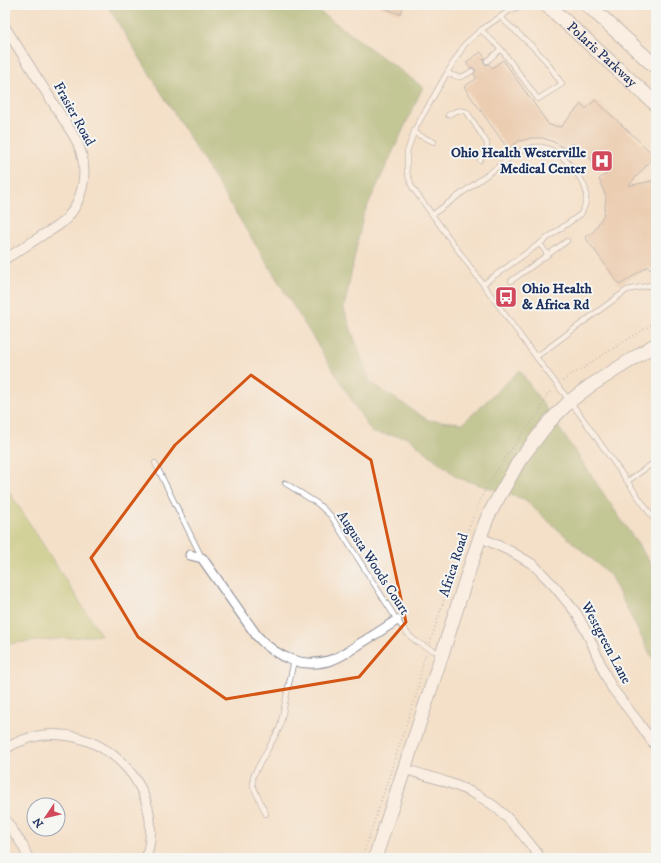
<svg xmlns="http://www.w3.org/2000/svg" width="661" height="863" viewBox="0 0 661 863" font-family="'IM FELL DW Pica',serif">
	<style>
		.green { fill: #abbf63; stroke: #637760 }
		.forest { fill: #88a659; stroke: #526a5c }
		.building { fill: #e1b798 }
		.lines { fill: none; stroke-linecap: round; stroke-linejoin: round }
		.lane-casing { stroke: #888894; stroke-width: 6 }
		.street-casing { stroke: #888894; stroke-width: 11 }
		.secondary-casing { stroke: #888894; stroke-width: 15 }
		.primary-casing { stroke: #888894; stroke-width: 16 }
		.path { stroke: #888894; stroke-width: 1.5; stroke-dasharray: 1 3; stroke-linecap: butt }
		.lane { stroke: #fff; stroke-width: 4.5 }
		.street { stroke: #fff; stroke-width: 9 }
		.secondary { stroke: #fff; stroke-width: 13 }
		.primary { stroke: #fff; stroke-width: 14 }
		.marked { fill: none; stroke: #d45514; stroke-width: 3; stroke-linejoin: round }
		.labels { text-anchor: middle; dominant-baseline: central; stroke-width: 4; stroke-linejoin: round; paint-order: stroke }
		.street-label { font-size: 14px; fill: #1b2f5e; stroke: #f6f6f2 }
		.poi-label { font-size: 14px; font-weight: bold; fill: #1b2f5e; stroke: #f6f6f2; text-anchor: end }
	</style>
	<rect width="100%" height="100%" fill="#f6f6f2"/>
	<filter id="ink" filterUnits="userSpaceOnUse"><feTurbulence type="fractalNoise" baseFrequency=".025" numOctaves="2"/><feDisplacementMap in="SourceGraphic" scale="8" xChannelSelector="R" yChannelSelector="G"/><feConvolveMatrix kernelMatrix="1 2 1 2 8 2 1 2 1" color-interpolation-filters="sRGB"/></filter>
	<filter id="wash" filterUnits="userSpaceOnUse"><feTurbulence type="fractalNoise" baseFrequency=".012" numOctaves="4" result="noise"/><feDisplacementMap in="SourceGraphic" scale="16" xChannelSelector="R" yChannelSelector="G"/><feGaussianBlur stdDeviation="0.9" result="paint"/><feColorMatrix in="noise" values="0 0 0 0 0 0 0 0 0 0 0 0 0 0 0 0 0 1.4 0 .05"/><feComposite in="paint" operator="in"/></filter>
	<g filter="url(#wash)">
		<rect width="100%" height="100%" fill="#f4e0c9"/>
		<!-- green -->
		<path class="green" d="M 5,485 L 101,635 L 5,644 Z"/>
		<!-- forest -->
		<path class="forest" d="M 107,5 L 311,5 L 423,87 L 363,216 L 344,309 L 370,382 L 428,420 L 463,423 L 520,370 L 656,571 L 656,662 L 652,658 L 610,575 L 523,499 L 458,478 L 407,437 L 372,433 Z"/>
		<g id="blocks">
			<!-- building -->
			<path class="building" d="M 379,5 L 404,5 L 400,14 L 379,6 Z
				M 481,52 L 485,58 L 483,60 L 484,63 L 486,65 L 489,64 L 492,68 L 503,60 L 549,125 L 561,127 L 581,104 L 586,109 L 595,100 L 655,156 L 628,186 L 656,180 L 656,265 L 650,269 L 648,266 L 620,285 L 585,237 L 594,231 L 604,214 L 606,197 L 599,179 L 607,174 L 573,143 L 564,148 L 554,142 L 543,138 L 531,138 L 521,141 L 520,140 L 508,149 L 464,87 L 477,78 L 474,74 L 476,71 L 475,69 L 472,67 L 470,68 L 466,62 Z"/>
		</g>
	</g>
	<g filter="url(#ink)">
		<use href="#blocks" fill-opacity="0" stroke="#888894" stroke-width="1"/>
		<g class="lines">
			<!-- lane casing -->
			<g class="lane-casing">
				<path id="lane" d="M 523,5 L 509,11 L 500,17 L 481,30 L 465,44 L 447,73 L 415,129 L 407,152 L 407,172 L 412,187 L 536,357 L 581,416 L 656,522
					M 481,30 L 501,49 L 538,99 L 562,84 L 546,61 L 532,46 L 500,17
					M 487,61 L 501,49
					M 447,73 C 460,78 460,79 472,71
					M 448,115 C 455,111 460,109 467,112 L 487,143 L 487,147 L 480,160
					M 414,133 L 434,142
					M 432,215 L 518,152 C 525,149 534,146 542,147 C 558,150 568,162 577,174 C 581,180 585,184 586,191 C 587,199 585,207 581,214 L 483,284
					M 540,244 L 548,255
					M 511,281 L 567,241
					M 536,357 L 627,290 L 656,284
					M 155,463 L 202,558
					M 628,481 L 656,461
					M 285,483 L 318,504 L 331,516 L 397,620 C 411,640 417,644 440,653
					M 266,814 L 253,786 L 253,776 L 280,727 L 294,660"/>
			</g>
			<!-- street casing -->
			<g class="street-casing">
				<path id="street" d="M 5,27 L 72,133 C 76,139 79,146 81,152 C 88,175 82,201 67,218 C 60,225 52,230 44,234 C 31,243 18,251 5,259
					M 480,537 L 512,552 L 534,565 L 555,587 L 577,614 L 590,639 L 604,672 L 612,688 L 639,723 L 654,744 L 656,748
					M 190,555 L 202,558 L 257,636 C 277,658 304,670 334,659 C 344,655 352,649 361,643 C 373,636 385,628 397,620
					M 5,749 C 79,703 172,775 146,858
					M 404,769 C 431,777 458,784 482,798 C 504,810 523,835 538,854
					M 5,819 L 23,846 L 28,858"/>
			</g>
			<!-- secondary casing -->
			<g class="secondary-casing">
				<path id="secondary" d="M 375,858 L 447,639 L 465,582 L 480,537 L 488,516 L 519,461 L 549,422 L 570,401 L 590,386 L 656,344"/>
			</g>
			<!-- primary casing -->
			<g class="primary-casing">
				<g id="primary">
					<path id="s1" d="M 547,5 L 656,104"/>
					<path d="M 588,5 L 656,67"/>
				</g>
			</g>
			<!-- path -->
			<path class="path" d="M 563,381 L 571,374 L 580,371 L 593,361 L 656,322
				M 430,643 L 464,538 L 487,485 L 513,446 L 539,413 L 547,395 L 552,390
				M 362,858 L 418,689 L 423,661 L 426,654"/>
			<!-- lane -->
			<use href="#lane" class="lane"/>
			<!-- street -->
			<use href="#street" class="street"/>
			<!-- secondary -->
			<use href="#secondary" class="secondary"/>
			<!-- primary -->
			<use href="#primary" class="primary"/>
		</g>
	</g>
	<!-- marked area -->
	<path d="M0 0H661V863H0ZM 251,375 L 371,460 L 406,622 L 359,677 L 226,699 L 138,637 L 91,558 L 175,445 Z" fill="#f4e0c9" fill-opacity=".55" fill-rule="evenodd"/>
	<path class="marked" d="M 251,375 L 371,460 L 406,622 L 359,677 L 226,699 L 138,637 L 91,558 L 175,445 Z"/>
	<!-- icons -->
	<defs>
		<g id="hospital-square" transform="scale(1.15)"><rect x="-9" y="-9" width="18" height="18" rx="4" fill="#d1495b" stroke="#f6f6f2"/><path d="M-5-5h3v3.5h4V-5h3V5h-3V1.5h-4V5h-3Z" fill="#fff"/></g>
		<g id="bus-square" transform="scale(1.15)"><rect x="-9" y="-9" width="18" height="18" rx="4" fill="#d1495b" stroke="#f6f6f2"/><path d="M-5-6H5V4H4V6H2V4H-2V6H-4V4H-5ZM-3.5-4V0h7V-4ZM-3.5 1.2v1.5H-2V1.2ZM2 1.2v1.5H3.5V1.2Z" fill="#fff"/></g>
	</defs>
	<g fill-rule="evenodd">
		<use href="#hospital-square" x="602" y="161"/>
		<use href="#bus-square" x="506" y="297"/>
	</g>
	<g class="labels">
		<!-- street labels -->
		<g class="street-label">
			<text stroke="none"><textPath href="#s1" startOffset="74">Polaris Parkway</textPath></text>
			<text transform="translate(74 114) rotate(61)">Frasier Road</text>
			<text transform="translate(373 563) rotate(57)">Augusta Woods Court</text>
			<text transform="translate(454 565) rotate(-72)">Africa Road</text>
			<text transform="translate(606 643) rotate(62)">Westgreen Lane</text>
		</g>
		<!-- poi labels -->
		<g class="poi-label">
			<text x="586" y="153">Ohio Health Westerville<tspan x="586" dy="16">Medical Center</tspan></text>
			<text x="522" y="289" text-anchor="start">Ohio Health<tspan x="522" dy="16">&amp; Africa Rd</tspan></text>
		</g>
	</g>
	<!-- margin -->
	<rect width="661" height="863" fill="none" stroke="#f6f6f2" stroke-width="20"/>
	<!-- north arrow -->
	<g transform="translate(46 817) rotate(235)"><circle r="19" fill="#f6f6f2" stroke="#9ea6b7"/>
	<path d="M0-3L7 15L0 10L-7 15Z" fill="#d1495b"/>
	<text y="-6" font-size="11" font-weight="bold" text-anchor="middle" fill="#1b2f5e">N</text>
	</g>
</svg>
